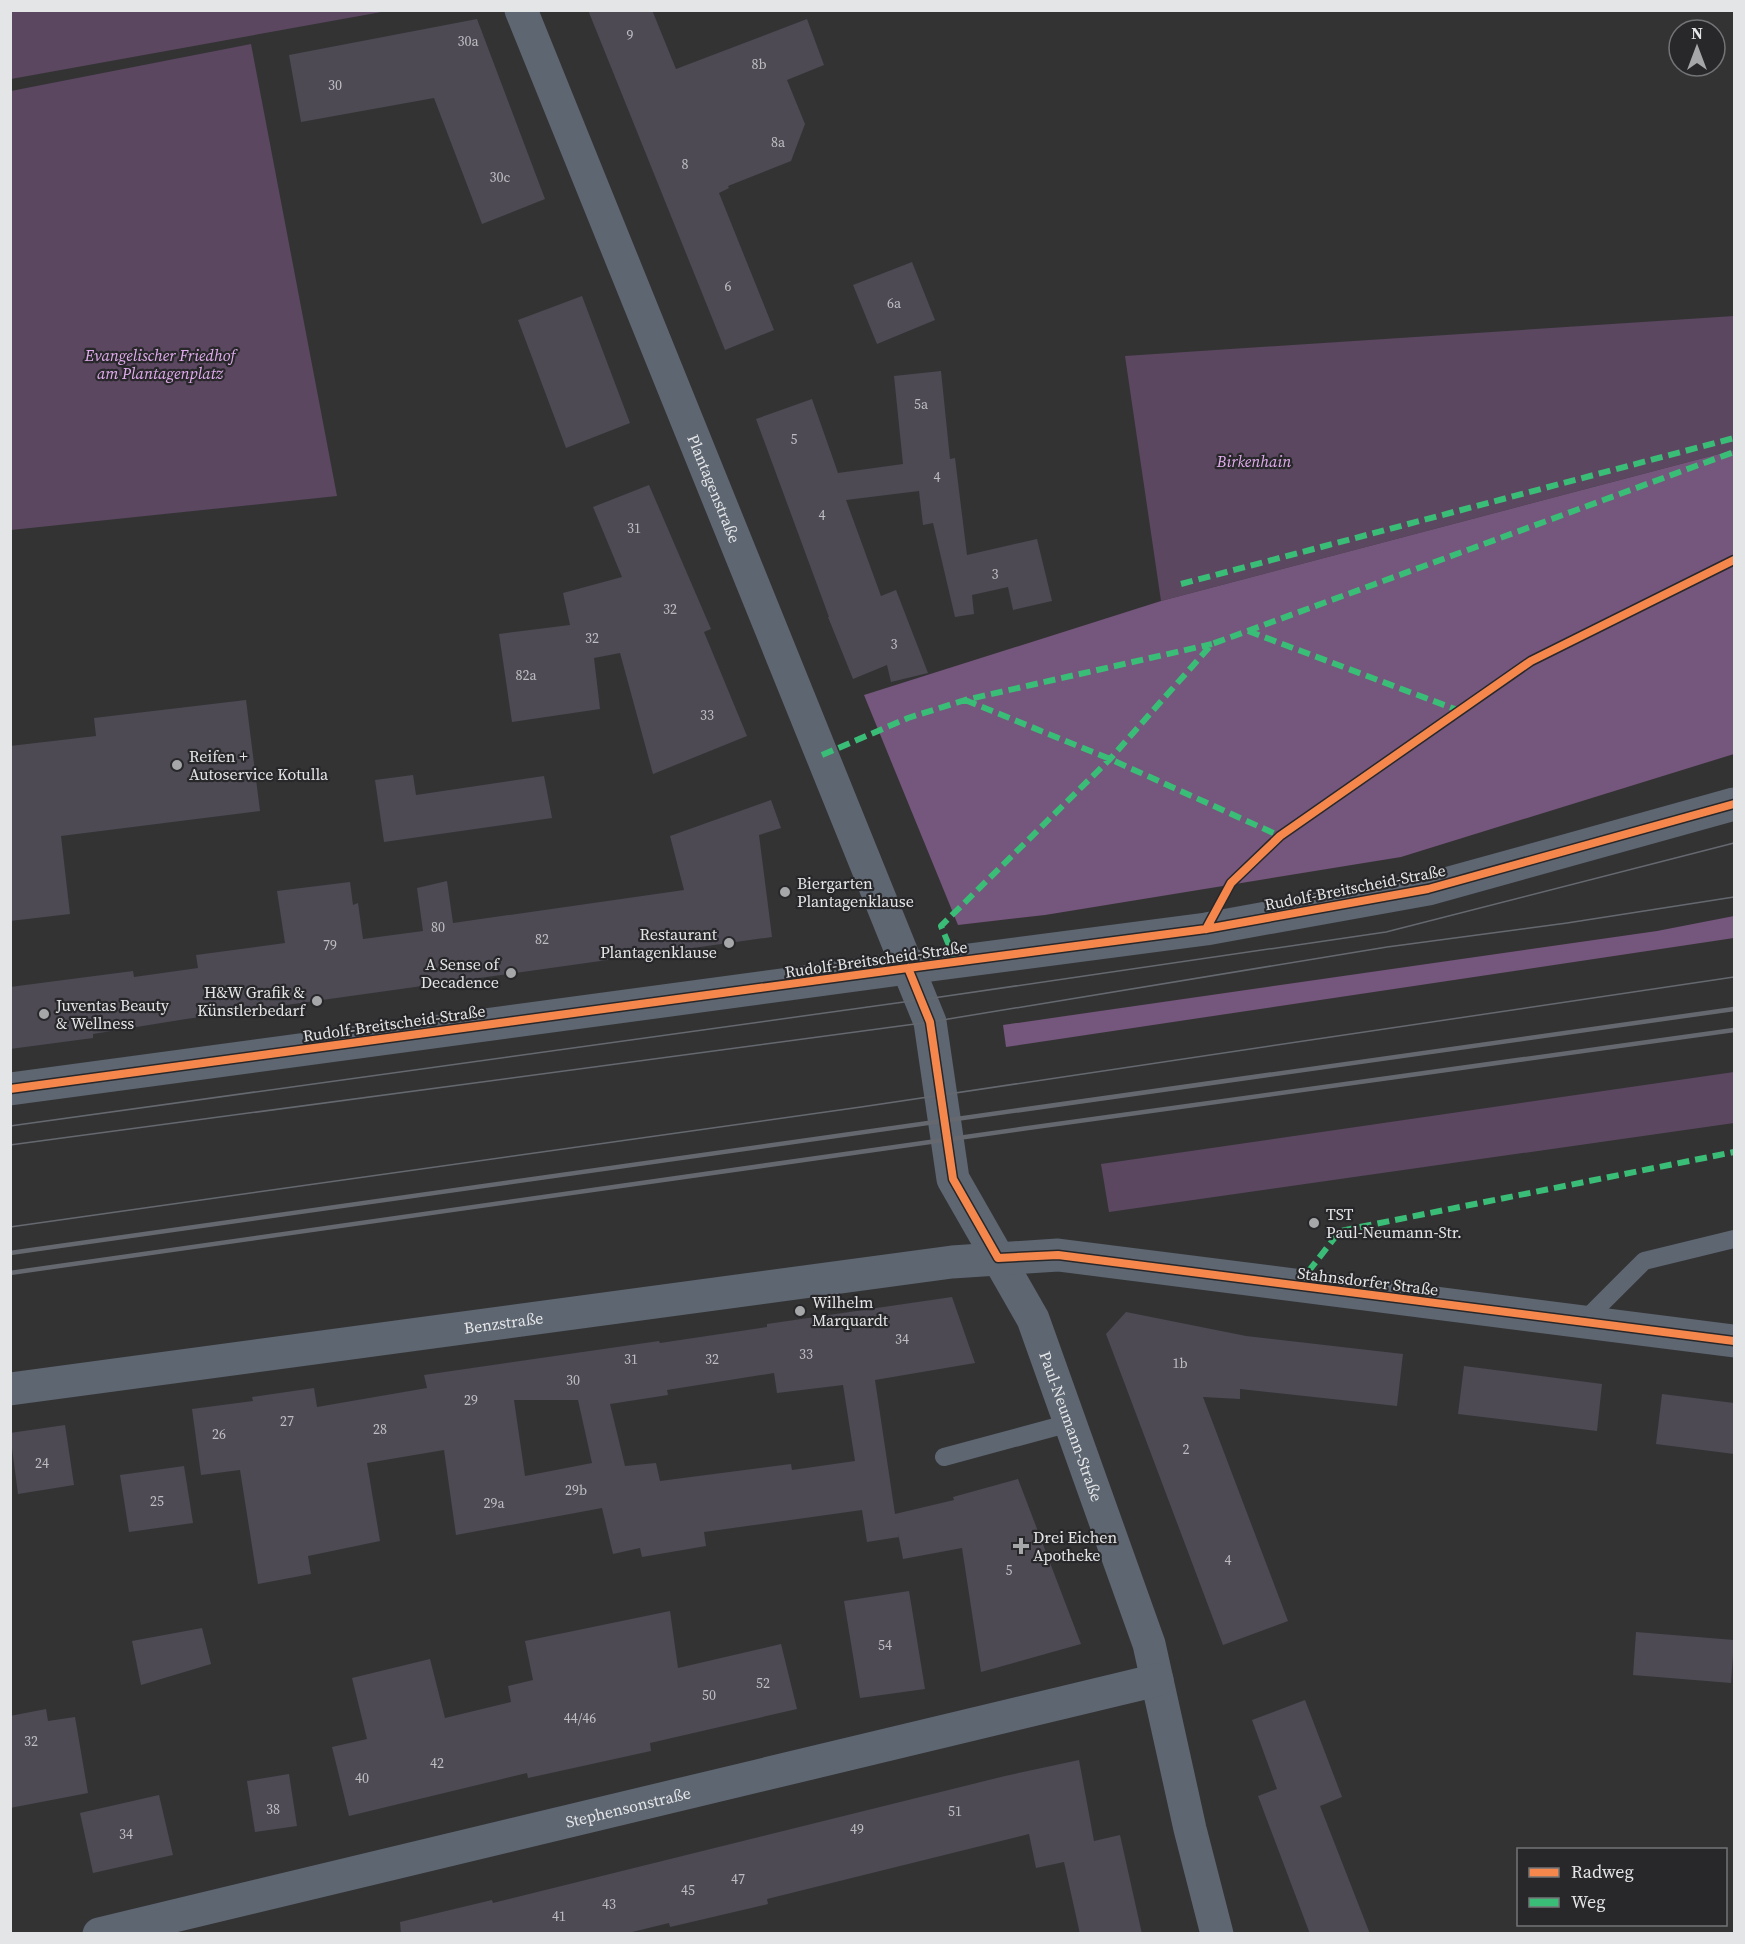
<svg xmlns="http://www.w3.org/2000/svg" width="1745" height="1944" viewBox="0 0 1745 1944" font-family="'Source Serif 4',serif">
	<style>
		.green { fill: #5b4760 }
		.forest { fill: #75567c }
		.building { fill: #4d4a54; fill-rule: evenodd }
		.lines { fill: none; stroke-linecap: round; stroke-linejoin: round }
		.service { stroke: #5e6671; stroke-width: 18 }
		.minor { stroke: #5e6671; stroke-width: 33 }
		.tertiary { stroke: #5e6671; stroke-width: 33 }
		.tram { stroke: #65696f; stroke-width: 1.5 }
		.rail { stroke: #65696f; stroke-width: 4.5 }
		.quiet { stroke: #3abd76; stroke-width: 6; stroke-dasharray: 12 6; stroke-linecap: butt }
		.cycleway-casing { stroke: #28282b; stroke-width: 11 }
		.cycleway { stroke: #f5874c; stroke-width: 8 }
		.poi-dot { fill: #a6a7a8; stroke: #28282b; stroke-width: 2 }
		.labels { text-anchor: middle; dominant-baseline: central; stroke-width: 4.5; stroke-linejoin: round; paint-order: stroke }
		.number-label { font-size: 14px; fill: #bebec2 }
		.park-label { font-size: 16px; font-style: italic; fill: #e3adef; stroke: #28282b }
		.street-label { font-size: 16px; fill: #e4e5e7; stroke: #28282b }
		.poi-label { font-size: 16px; fill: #e4e5e7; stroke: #28282b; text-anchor: start }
	</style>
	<rect width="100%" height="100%" fill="#333334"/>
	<!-- green -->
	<path class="green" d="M 11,10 L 387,10 L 387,11 L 11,79 Z
		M 251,44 L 337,496 L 11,530 L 11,91 Z
		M 1734,316 L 1734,450 L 1161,601 L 1125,356 Z
		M 1734,1072 L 1734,1123 L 1109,1212 L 1101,1164 Z"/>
	<!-- forest -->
	<path class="forest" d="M 1734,450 L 1734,754 L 1401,857 L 1045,915 L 958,925 L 864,695 L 1161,601 Z
		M 1734,916 L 1734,938 L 1006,1047 L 1003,1025 L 1657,931 Z"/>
	<!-- building -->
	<path class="building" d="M 588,10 L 652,10 L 676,69 L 807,19 L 824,65 L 787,80 L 805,124 L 791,161 L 728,186 L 729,188 L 719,193 L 774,330 L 725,350 Z
		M 477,19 L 545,199 L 482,224 L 434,98 L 301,122 L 289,55 Z
		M 912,262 L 935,320 L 877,344 L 853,285 Z
		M 582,296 L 630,423 L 566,448 L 518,320 Z
		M 941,371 L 950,459 L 955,458 L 967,555 L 1037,539 L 1052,601 L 1013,610 L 1008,587 L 972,595 L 974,614 L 955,617 L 933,523 L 923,525 L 919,491 L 846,500 L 881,596 L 896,590 L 928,673 L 891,682 L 887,665 L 853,679 L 828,617 L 829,617 L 756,419 L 812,399 L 838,473 L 903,464 L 894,376 Z
		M 649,485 L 711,629 L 704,632 L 747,736 L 653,774 L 620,653 L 594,658 L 600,709 L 512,722 L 499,634 L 570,625 L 563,593 L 622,577 L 593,507 Z
		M 246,700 L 260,811 L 61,836 L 70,914 L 10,921 L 10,746 L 96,736 L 94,718 Z
		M 413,775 L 416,795 L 544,776 L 552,818 L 384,842 L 375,780 Z
		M 771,800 L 781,828 L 759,835 L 772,937 L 186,1019 L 93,1034 L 93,1038 L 10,1049 L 10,987 L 133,971 L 134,977 L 198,968 L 196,955 L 285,943 L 277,891 L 350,882 L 353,905 L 358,903 L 363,939 L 423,931 L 417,888 L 447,881 L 453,923 L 684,890 L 670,836 Z
		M 952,1297 L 975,1363 L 875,1380 L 895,1514 L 954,1500 L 953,1497 L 1018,1479 L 1081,1644 L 981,1672 L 962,1548 L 903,1559 L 898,1533 L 899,1537 L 867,1542 L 862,1510 L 704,1532 L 706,1546 L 642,1557 L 640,1548 L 613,1554 L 602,1508 L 456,1535 L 444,1450 L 367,1463 L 380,1541 L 308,1556 L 311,1574 L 258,1584 L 240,1470 L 201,1475 L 192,1409 L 253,1401 L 252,1397 L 314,1388 L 317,1407 L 427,1388 L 424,1375 L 659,1341 L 660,1343 L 767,1327 L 767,1324 ZM 774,1373 L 777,1393 L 843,1385 L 855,1461 L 792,1470 L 791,1464 L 660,1481 L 656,1463 L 625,1466 L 610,1404 L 668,1395 L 667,1390 ZM 514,1400 L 578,1400 L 592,1463 L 525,1476 Z
		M 1126,1312 L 1246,1336 L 1403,1354 L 1397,1406 L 1240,1389 L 1240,1399 L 1203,1397 L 1288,1621 L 1223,1645 L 1106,1334 Z
		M 1464,1366 L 1602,1384 L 1597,1431 L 1458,1414 Z
		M 1662,1394 L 1734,1403 L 1734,1454 L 1656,1444 Z
		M 65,1425 L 74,1485 L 18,1494 L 10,1433 Z
		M 184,1466 L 193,1523 L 129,1532 L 120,1475 Z
		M 909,1591 L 925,1689 L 860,1698 L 844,1601 Z
		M 670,1611 L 678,1668 L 781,1644 L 797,1709 L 650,1743 L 651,1751 L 528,1778 L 527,1773 L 349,1816 L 332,1747 L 367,1739 L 352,1678 L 430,1659 L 445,1718 L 511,1702 L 508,1686 L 533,1680 L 525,1641 Z
		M 202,1628 L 211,1664 L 141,1685 L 132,1641 Z
		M 1636,1632 L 1734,1640 L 1731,1683 L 1633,1675 Z
		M 1305,1700 L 1342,1797 L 1320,1806 L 1370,1934 L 1310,1934 L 1258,1796 L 1277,1789 L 1252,1720 Z
		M 46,1709 L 48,1721 L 75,1717 L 88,1793 L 10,1808 L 10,1716 Z
		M 1079,1760 L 1094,1841 L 1120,1835 L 1142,1934 L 1080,1934 L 1064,1862 L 1036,1868 L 1029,1834 L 767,1899 L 768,1904 L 670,1927 L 669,1923 L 624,1934 L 401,1934 L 400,1922 L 492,1900 L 493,1903 L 1005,1776 Z
		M 289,1774 L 297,1826 L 255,1832 L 247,1781 Z
		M 159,1795 L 173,1855 L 93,1873 L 80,1813 Z"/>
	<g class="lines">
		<!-- service -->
		<path class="service" d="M 1583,1322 L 1644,1261 L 1734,1239
			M 944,1457 L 1070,1423"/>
		<!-- minor -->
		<g class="minor">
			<path id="s1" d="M 908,968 L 930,1022 L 953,1179 L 1033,1319 L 1149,1644 L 1190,1829 L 1217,1934"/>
			<path id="s2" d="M 10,1389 L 952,1262 L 1058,1255 L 1734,1341"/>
			<path id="s3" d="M 99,1934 L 1157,1680"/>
		</g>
		<!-- tertiary -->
		<g class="tertiary">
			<path id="s4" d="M 521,10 L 908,968"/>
			<path d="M 10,1089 L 908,968 L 1206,929 L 1428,889 L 1734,804"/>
		</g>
		<!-- tram -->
		<path class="tram" d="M 10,1126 L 940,997 L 1386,932 L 1734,843
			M 10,1145 L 930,1022 L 1387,947 L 1567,923 L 1734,897
			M 10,1227 L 861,1107 L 1734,977"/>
		<!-- rail -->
		<path class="rail" d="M 10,1253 L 1734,1009
			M 10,1273 L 1021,1129 L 1734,1030"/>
		<!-- quiet -->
		<path class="quiet" d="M 1181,584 L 1734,438
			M 1248,631 L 1460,711
			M 965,700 L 1110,759 L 1280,836
			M 822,755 L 908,718 L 965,700 L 1212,644
			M 956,962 L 941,926 L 1110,759 L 1212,644 L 1734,452
			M 1297,1286 L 1340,1231 L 1734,1152"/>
		<!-- cycleway casing -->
		<g class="cycleway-casing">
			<path id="cycleway" d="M 1206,929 L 1231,883 L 1280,836 L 1531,661 L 1734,560
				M 908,968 L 930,1022 L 953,1179 L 998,1258 L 1058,1255 L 1734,1341
				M 10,1089 L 908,968 L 1206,929 L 1428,889 L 1734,804"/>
		</g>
		<!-- cycleway -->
		<use href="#cycleway" class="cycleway"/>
	</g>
	<!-- markers -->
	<g class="poi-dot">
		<circle cx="177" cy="765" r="6"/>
		<circle cx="785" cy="892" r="6"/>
		<circle cx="729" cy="943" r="6"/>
		<circle cx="511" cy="973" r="6"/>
		<circle cx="317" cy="1001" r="6"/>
		<circle cx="44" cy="1014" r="6"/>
		<circle cx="1314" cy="1223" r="6"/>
		<circle cx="800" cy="1311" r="6"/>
		<path d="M1018 1537h6v6h6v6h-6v6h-6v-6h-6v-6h6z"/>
	</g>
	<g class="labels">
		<!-- number labels -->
		<g class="number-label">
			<text x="630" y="35">9</text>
			<text x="468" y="41">30a</text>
			<text x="759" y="64">8b</text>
			<text x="335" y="85">30</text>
			<text x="778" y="142">8a</text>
			<text x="685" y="164">8</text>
			<text x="500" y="177">30c</text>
			<text x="728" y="286">6</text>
			<text x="894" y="303">6a</text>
			<text x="921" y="404">5a</text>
			<text x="794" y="439">5</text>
			<text x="937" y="477">4</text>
			<text x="822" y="515">4</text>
			<text x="634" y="528">31</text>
			<text x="995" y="574">3</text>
			<text x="670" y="609">32</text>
			<text x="592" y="638">32</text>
			<text x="894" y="644">3</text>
			<text x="526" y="675">82a</text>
			<text x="707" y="715">33</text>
			<text x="438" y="927">80</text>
			<text x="542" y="939">82</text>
			<text x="330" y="945">79</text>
			<text x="902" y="1339">34</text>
			<text x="806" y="1354">33</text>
			<text x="631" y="1359">31</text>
			<text x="712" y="1359">32</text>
			<text x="1180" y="1363">1b</text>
			<text x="573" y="1380">30</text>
			<text x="471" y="1400">29</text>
			<text x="287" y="1421">27</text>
			<text x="380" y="1429">28</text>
			<text x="219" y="1434">26</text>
			<text x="1186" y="1449">2</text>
			<text x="42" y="1463">24</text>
			<text x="576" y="1490">29b</text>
			<text x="157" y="1501">25</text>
			<text x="494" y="1503">29a</text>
			<text x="1228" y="1560">4</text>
			<text x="1009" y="1570">5</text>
			<text x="885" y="1645">54</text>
			<text x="763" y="1683">52</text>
			<text x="709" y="1695">50</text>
			<text x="580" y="1718">44/46</text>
			<text x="31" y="1741">32</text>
			<text x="437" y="1763">42</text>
			<text x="362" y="1778">40</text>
			<text x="273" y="1809">38</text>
			<text x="955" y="1811">51</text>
			<text x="857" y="1829">49</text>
			<text x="126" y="1834">34</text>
			<text x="738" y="1879">47</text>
			<text x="688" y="1890">45</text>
			<text x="609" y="1904">43</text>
			<text x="559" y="1916">41</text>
		</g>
		<!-- park labels -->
		<g class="park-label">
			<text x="160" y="355">Evangelischer Friedhof<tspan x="160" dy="18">am Plantagenplatz</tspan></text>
			<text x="1254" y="461">Birkenhain</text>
		</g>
		<!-- street labels -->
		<g class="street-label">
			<text stroke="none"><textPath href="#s4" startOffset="516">Plantagenstraße</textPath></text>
			<text transform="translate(1355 887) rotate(-11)">Rudolf-Breitscheid-Straße</text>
			<text transform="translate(876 959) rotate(-8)">Rudolf-Breitscheid-Straße</text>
			<text transform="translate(394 1023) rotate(-8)">Rudolf-Breitscheid-Straße</text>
			<text transform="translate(1368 1281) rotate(7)">Stahnsdorfer Straße</text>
			<text stroke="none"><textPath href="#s2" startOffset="498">Benzstraße</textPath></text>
			<text stroke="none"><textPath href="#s1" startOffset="492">Paul-Neumann-Straße</textPath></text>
			<text stroke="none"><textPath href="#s3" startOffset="544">Stephensonstraße</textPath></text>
		</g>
		<!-- poi labels -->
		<g class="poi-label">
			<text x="189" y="756">Reifen +<tspan x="189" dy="18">Autoservice Kotulla</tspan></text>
			<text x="797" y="883">Biergarten<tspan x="797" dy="18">Plantagenklause</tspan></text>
			<text x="717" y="934" text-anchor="end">Restaurant<tspan x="717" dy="18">Plantagenklause</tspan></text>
			<text x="499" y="964" text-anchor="end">A Sense of<tspan x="499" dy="18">Decadence</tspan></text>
			<text x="305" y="992" text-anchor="end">H&amp;W Grafik &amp;<tspan x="305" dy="18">Künstlerbedarf</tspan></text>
			<text x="56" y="1005">Juventas Beauty<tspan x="56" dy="18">&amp; Wellness</tspan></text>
			<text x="1326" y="1214">TST<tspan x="1326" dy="18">Paul-Neumann-Str.</tspan></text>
			<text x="812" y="1302">Wilhelm<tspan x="812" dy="18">Marquardt</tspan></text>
			<text x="1033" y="1537">Drei Eichen<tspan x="1033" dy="18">Apotheke</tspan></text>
		</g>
	</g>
	<!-- border -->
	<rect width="1745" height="1944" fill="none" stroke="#e4e5e7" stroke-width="24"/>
	<!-- legend -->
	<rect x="1517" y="1848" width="210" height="78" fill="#28282b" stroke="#737476" stroke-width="1.5"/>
	<rect x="1529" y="1868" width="30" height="9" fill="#f5874c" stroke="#737476" stroke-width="1.5"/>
	<text x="1571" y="1878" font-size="18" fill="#e4e5e7">Radweg</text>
	<rect x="1529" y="1898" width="30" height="9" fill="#3abd76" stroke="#737476" stroke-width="1.5"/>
	<text x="1571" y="1908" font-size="18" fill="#e4e5e7">Weg</text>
	<!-- north arrow -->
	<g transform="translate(1697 48)"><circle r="28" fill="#28282b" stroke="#737476" stroke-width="1.5"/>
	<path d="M0-4.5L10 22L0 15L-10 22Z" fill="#a6a7a8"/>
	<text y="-9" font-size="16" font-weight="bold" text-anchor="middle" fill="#e4e5e7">N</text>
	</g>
</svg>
